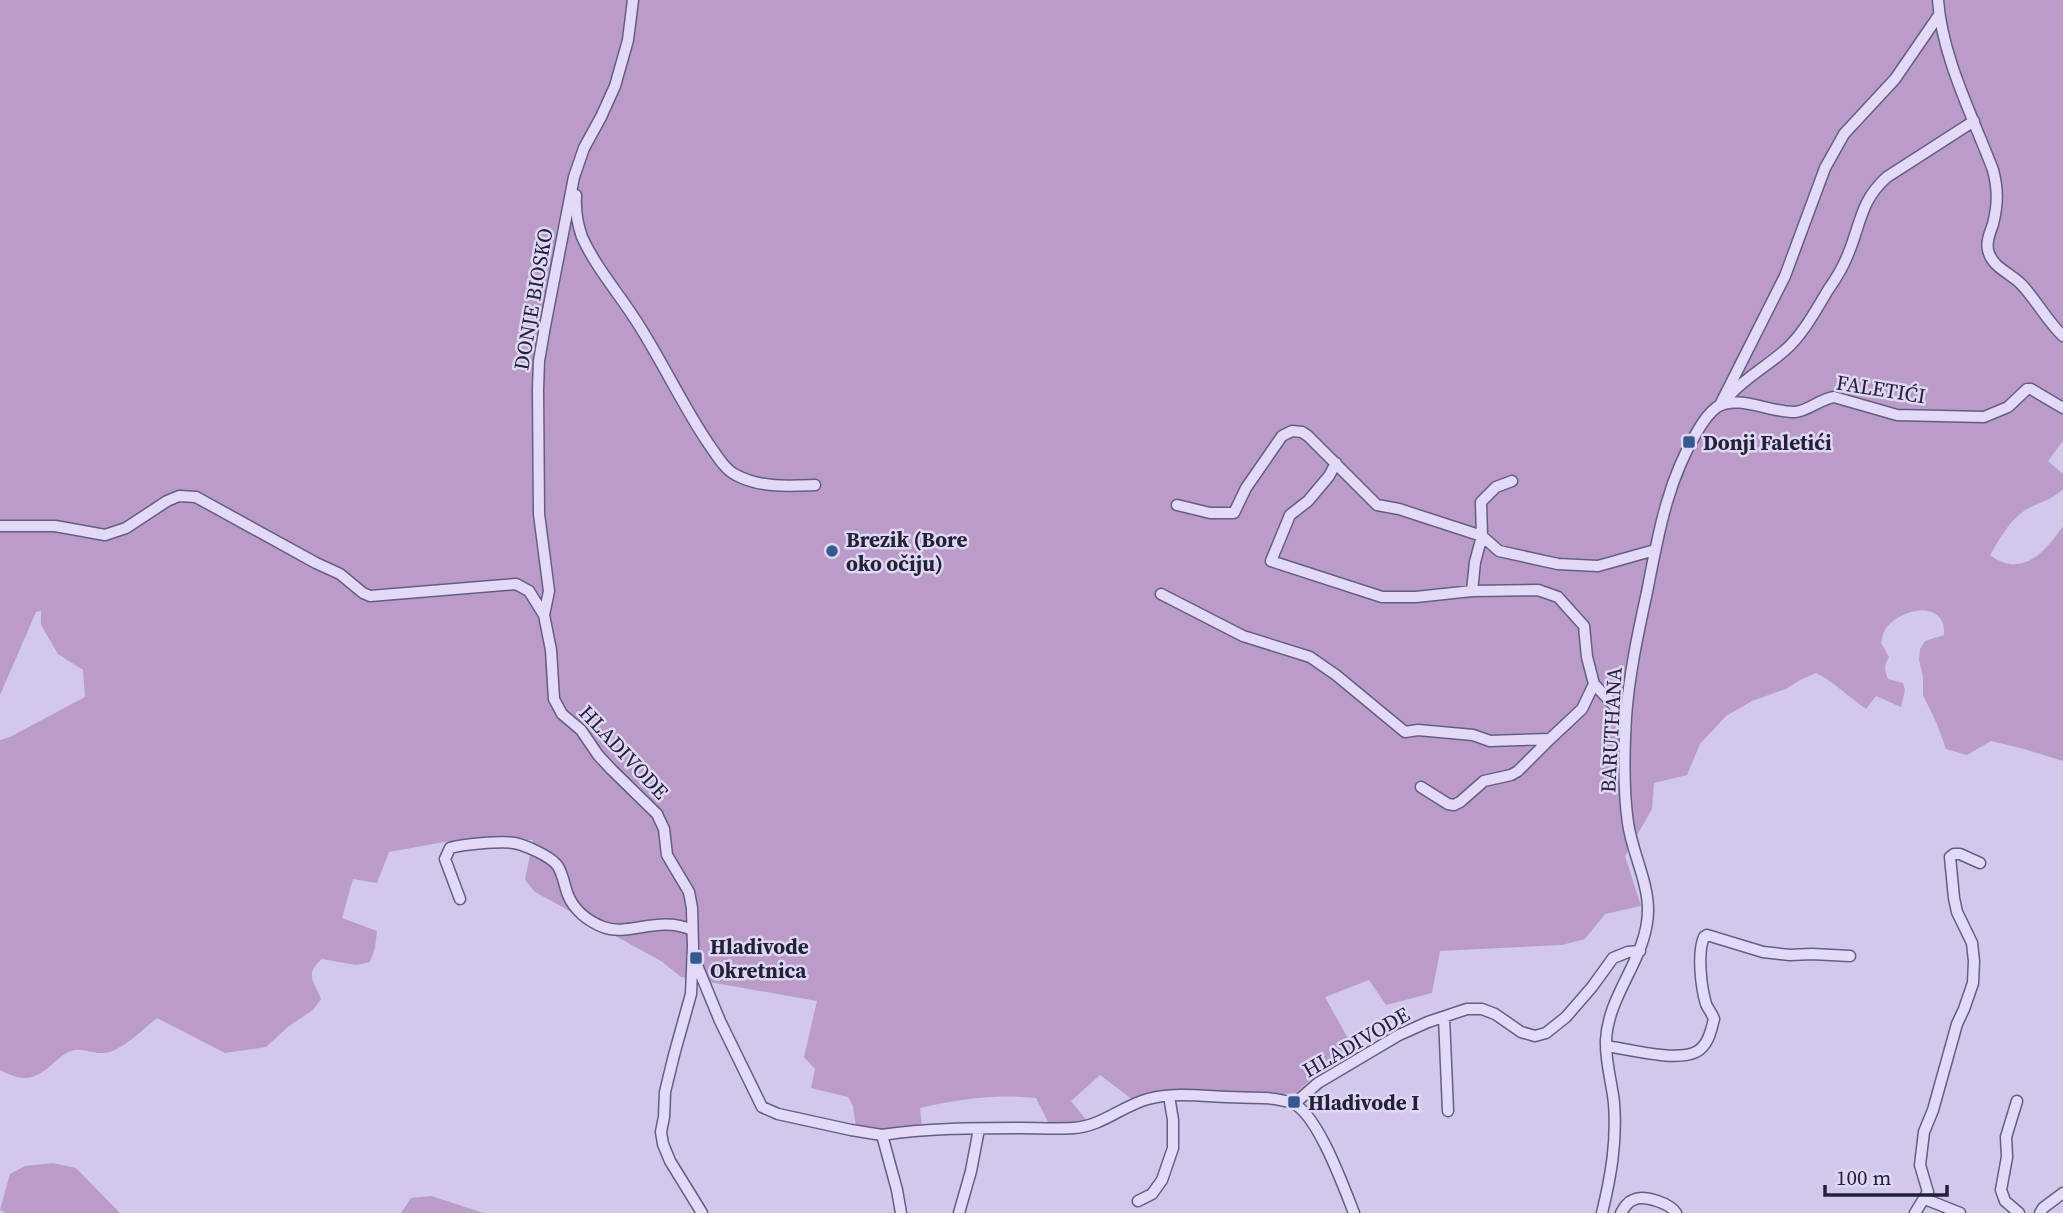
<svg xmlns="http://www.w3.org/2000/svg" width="2063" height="1213" viewBox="0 0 2063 1213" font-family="'Source Serif 4',serif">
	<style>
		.green { fill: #bb9cc8 }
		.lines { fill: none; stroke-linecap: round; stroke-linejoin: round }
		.minor-casing { stroke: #635e85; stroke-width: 13 }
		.minor { stroke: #e2daf6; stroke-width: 10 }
		.poi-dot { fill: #34598f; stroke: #dfd7f3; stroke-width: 2.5 }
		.labels { text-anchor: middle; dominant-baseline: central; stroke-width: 5; stroke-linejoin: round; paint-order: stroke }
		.street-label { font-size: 21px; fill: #222137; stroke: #dfd7f3 }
		.poi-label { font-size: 21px; font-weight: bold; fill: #222137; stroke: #dfd7f3; text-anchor: start }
	</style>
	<rect width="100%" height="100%" fill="#d2c8eb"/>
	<!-- green -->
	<path class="green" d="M 0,0 L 2063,0 L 2063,441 L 2048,461 L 2063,474 L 2063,489 C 2051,501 2038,502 2024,511 C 2009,521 1999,540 1990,555 C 2022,579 2045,552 2063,526 L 2063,761 L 2024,749 L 1991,741 L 1967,755 L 1946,749 L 1937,724 L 1923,695 L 1923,677 L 1919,660 L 1920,649 L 1925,641 L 1944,635 C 1947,597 1895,609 1884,632 C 1882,636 1882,640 1881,643 L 1889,657 C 1884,665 1884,670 1888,679 L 1903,683 L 1905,690 L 1901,707 L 1876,696 L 1866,709 C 1850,698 1833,681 1816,673 L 1800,680 L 1786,689 L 1752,701 L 1726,716 L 1700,744 L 1687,775 L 1654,783 L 1652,809 L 1625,856 L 1641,906 L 1605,914 L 1585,939 L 1562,945 L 1440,951 L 1432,993 L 1386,1005 L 1369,980 L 1325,997 L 1355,1051 L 1314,1076 L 1296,1093 L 1273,1095 L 1165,1090 L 1133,1100 L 1100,1075 L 1071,1101 L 1087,1121 L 1074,1123 L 1048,1122 L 1036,1098 C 997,1094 959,1099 920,1108 L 922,1127 L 880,1130 L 856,1127 L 853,1106 L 848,1097 L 811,1088 L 815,1069 L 804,1057 L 817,1001 L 681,977 L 661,961 L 535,892 L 525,880 L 533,840 L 450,841 L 389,852 L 377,883 L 353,879 L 342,918 L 377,931 L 375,948 L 370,962 L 356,965 L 322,959 C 304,974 314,981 321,999 L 313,1010 L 289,1026 L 266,1047 L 225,1053 L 157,1018 C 143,1029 120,1053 103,1053 C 93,1054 81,1047 71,1051 C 66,1052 61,1057 57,1060 C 36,1079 27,1084 0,1070 L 0,740 L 10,737 L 85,697 L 83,670 L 58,654 L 41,625 L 41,611 L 36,612 L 0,695 Z
		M 53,1163 L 76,1168 L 120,1213 L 6,1213 L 0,1210 L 10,1174 L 25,1166 Z
		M 431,1196 L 484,1213 L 401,1213 L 411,1198 Z"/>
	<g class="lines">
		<!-- minor casing -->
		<g class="minor-casing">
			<path id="minor" d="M 633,0 L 628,40 L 615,86 L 601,117 L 584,148 L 574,177 L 545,326 L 539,361 L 538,389 L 539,514 L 549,591 L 544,615 L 551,650 L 554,699 L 562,714 L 581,730 L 598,755 L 611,769 L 657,814 L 664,829 L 667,855 L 689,892 L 692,908 L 693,947 L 691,994 L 674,1055 L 665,1092 L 664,1117 L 661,1132 L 663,1144 L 670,1161 L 702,1213
				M 1938,0 C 1942,57 1973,117 1993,170 C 1998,189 1998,204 1993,224 C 1990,233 1986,241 1988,250 C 1992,268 2011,273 2022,285 C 2037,301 2047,321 2063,336
				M 576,195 C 575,210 577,223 582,237 C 597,270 622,297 640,327 C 664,365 683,406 708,443 C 716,454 724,469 736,475 C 760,488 789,486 815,485
				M 1730,395 C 1746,377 1766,367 1784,351 C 1802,336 1816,310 1828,290 C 1836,279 1844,265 1849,252 C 1861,222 1861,200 1887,177 L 1974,121
				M 1720,405 L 1785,276 L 1825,168 L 1844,134 L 1895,79 L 1939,15
				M 1336,463 L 1329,476 L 1308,501 L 1290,515 L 1271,561 L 1382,597 L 1416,597 L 1472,591 L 1538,590 L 1558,597 L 1584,626 L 1587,657 L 1594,684 L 1626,718
				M 1177,505 L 1210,513 L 1234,513 L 1246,488 L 1282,436 L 1292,431 L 1302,432 L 1308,436 L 1377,505 L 1399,509 L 1482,536 L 1499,551 L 1558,564 L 1598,566 L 1655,550
				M 0,526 L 55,526 L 105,535 L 126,528 L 167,501 L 179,496 L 196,497 L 316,563 L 340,574 L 363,593 L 370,596 L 516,584 L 529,591 L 544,615
				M 1472,591 L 1475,562 L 1482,536 L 1481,502 L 1496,487 L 1512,481
				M 1161,594 L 1243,636 L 1310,657 L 1336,675 L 1405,732 L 1418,730 L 1473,735 L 1490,741 L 1550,739 L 1582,709 L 1594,684
				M 1421,787 L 1448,804 L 1454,805 L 1460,802 L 1484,781 L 1511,775 L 1518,771 L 1550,739
				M 460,899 L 445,859 L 450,848 C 462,844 501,841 514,843 C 525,845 550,856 557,865 C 563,873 564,885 568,895 C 574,910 588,921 603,927 C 629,937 658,915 692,930
				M 694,958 L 720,1021 L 762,1107 L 778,1114 L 851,1130 L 882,1135
				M 1444,1017 L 1448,1111
				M 1606,1046 C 1628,1049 1676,1062 1696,1052 C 1708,1046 1711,1031 1714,1019 C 1712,1013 1708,1009 1706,1004 C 1701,987 1697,953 1704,937 L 1707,935 L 1763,952 L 1790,955 L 1812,954 L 1850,956
				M 2017,1101 L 2006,1137 L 2007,1157 L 2001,1190 L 2005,1201 L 2019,1213
				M 1294,1104 L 1318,1083 L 1399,1035 L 1428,1022 L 1467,1009 L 1482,1009 L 1495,1014 L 1521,1032 L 1535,1036 L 1546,1033 L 1566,1017 L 1592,987 L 1613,958 L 1628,952 L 1640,951
				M 1925,1199 L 1960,1213
				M 1138,1201 L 1152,1194 L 1162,1180 L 1173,1148 L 1173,1120 L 1169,1096
				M 901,1213 L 897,1190 L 882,1135 C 926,1128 976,1128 1021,1128 C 1038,1128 1056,1129 1074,1128 C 1102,1126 1122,1106 1148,1099 C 1173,1092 1203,1096 1228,1097 C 1248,1098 1273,1096 1292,1103 C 1317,1112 1344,1188 1354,1213
				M 959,1213 L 971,1171 L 979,1129
				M 1602,1213 C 1611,1176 1617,1142 1614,1103 C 1612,1083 1605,1061 1606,1040 C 1608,994 1648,957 1648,910 C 1648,881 1632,852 1628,823 C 1623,789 1624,751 1626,717 C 1629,675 1638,633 1647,592 C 1658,536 1667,481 1697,432 C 1702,423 1709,413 1717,407 C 1738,394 1771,413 1795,412 C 1808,411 1820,399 1834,397 L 1897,415 L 1984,417 L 2008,407 L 2027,389 L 2031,389 L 2063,408
				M 1621,1213 C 1624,1208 1627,1202 1633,1200 C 1644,1194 1671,1204 1676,1213
				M 1915,1213 L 1928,1192 L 1920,1165 L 1924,1132 L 1933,1110 L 1957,1024 L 1964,1009 L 1973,983 L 1974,961 L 1972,943 L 1957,912 L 1954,898 L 1950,857 L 1954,854 L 1960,854 L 1980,863
				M 2040,1213 L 2043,1208 L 2063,1193"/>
		</g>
		<!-- minor -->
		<use href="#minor" class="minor"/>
	</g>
	<!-- markers -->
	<g class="poi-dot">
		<rect x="1682" y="435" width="14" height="14" rx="3.5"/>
		<circle cx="832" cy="551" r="7"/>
		<rect x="689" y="951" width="14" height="14" rx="3.5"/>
		<rect x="1287" y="1095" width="14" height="14" rx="3.5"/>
	</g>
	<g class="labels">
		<!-- street labels -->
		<g class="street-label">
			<text transform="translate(533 299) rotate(-80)">DONJE BIOSKO</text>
			<text transform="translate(1881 389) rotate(9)">FALETIĆI</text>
			<text transform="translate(1611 730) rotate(-87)">BARUTHANA</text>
			<text transform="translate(624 752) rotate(47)">HLADIVODE</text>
			<text transform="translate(1356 1042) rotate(-30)">HLADIVODE</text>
		</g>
		<!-- poi labels -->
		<g class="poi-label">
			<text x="1703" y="442">Donji Faletići</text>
			<text x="846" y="539">Brezik (Bore<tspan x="846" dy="24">oko očiju)</tspan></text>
			<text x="710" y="946">Hladivode<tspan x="710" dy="24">Okretnica</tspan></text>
			<text x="1308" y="1102">Hladivode I</text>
		</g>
	</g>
	<!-- scale -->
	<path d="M1825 1185v10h122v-10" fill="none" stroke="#222137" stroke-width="3.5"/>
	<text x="1836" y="1185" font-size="21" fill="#222137" stroke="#dfd7f3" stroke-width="5" paint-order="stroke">100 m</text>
</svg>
